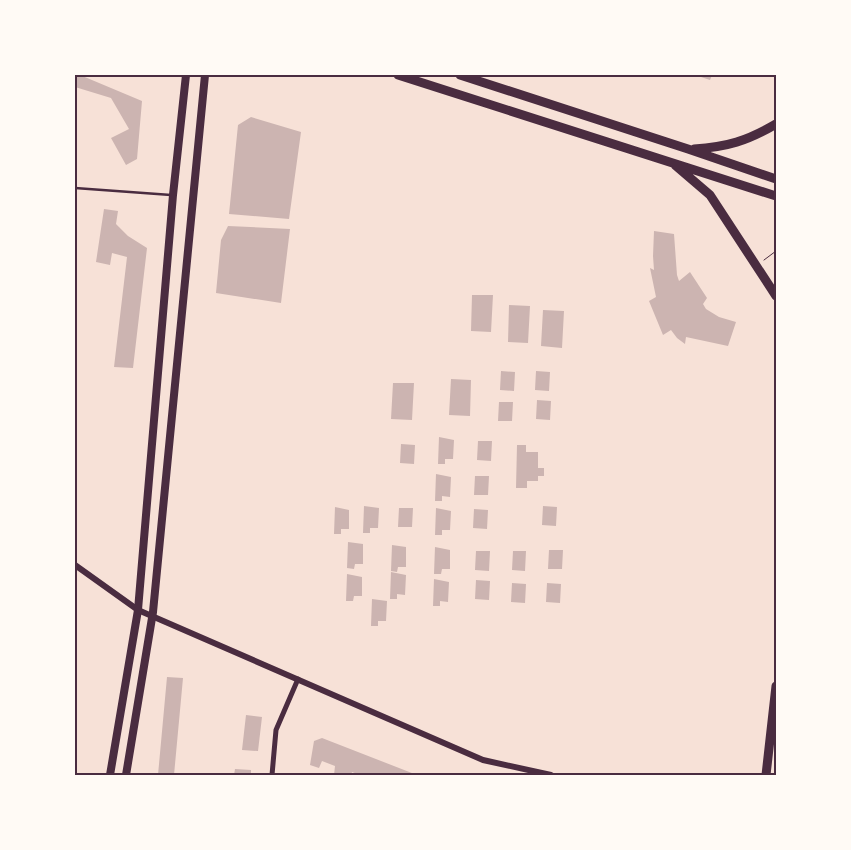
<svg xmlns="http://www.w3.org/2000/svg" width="851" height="850" viewBox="0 0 851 850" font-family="'DejaVu Sans',sans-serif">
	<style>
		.building { fill: #ccb4b1 }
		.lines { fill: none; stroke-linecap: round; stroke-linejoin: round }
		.path { stroke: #4a2c40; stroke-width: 1 }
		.service { stroke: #4a2c40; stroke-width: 2.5 }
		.minor { stroke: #4a2c40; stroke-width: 5 }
		.tertiary { stroke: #4a2c40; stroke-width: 6 }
		.secondary { stroke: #4a2c40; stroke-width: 8 }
		.primary { stroke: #4a2c40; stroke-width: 9 }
		.neatline { fill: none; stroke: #4a2c40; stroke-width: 2 }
	</style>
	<rect width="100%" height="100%" fill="#f7e1d7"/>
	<!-- building -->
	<path class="building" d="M 75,75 L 80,75 L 142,101 L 137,159 L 126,165 L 111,138 L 129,129 L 111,98 L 75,87 Z
		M 695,75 L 712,75 L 710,80 Z
		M 251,117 L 301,132 L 289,219 L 229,214 L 238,125 Z
		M 104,209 L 118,211 L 116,224 L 128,236 L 147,248 L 133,368 L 114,367 L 127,257 L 112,253 L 110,265 L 96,262 Z
		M 228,226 L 290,229 L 281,303 L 216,293 L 221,240 Z
		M 654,231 L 674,234 L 677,275 L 679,281 L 690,272 L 707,298 L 703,304 L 706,309 L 719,317 L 736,322 L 728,346 L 686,337 L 685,344 L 677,338 L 671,330 L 663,335 L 649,301 L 656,297 L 650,268 L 654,270 L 653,256 Z
		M 472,295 L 493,295 L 491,332 L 471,331 Z
		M 509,305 L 530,306 L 528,343 L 508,342 Z
		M 543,310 L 564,311 L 562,348 L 541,346 Z
		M 501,371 L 515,372 L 514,391 L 500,390 Z
		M 536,371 L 550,372 L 549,391 L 535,390 Z
		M 451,379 L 471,380 L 470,416 L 449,415 Z
		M 393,383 L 414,383 L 412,420 L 391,419 Z
		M 537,400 L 551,401 L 550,420 L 536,419 Z
		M 499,402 L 513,402 L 512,421 L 498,421 Z
		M 439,437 L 454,440 L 453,459 L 445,459 L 445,464 L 438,464 Z
		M 478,441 L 492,441 L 491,461 L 477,460 Z
		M 401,444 L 415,445 L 414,464 L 400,463 Z
		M 517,445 L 526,445 L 526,452 L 538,452 L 538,468 L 544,468 L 544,476 L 538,476 L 538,481 L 527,481 L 527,488 L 516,488 Z
		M 436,474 L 451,477 L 450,497 L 442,496 L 442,501 L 435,501 Z
		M 475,476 L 489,476 L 488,495 L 474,495 Z
		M 364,506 L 379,508 L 378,528 L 370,528 L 370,533 L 363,533 Z
		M 543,506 L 557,507 L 556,526 L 542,525 Z
		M 335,507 L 349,510 L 349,529 L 341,529 L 341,534 L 334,534 Z
		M 399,508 L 413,508 L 412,527 L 398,527 Z
		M 436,508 L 451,511 L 450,530 L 442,530 L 442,535 L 435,535 Z
		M 474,509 L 488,510 L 487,529 L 473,528 Z
		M 348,542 L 363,544 L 363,564 L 355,564 L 354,569 L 347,568 Z
		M 392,545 L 406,547 L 406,567 L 398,567 L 397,572 L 391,571 Z
		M 435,547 L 450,550 L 450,569 L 442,569 L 441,574 L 434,574 Z
		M 549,550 L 563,550 L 562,569 L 548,569 Z
		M 476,551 L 490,551 L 489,571 L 475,570 Z
		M 513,551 L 526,551 L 525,571 L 512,570 Z
		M 391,572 L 406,575 L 405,595 L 397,594 L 397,599 L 390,599 Z
		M 347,574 L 362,577 L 362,596 L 354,596 L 353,601 L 346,601 Z
		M 434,579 L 449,582 L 448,602 L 440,601 L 440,606 L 433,606 Z
		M 476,580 L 490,581 L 489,600 L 475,599 Z
		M 512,583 L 526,584 L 525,603 L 511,602 Z
		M 547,583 L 561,584 L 560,603 L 546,602 Z
		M 372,599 L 387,601 L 386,621 L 378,621 L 378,626 L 371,626 Z
		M 167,677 L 183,678 L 174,775 L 158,775 Z
		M 246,715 L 262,717 L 258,751 L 242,750 Z
		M 322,738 L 417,775 L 360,775 L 352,772 L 351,775 L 334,775 L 335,766 L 322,761 L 319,768 L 310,765 L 314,741 Z
		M 235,769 L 251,770 L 251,775 L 234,775 Z"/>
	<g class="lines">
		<!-- path -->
		<path class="path" d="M 764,260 L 776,251"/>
		<!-- service -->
		<path class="service" d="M 75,188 L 171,195"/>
		<!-- minor -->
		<path class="minor" d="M 272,775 L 276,730 L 298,679"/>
		<!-- tertiary -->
		<path class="tertiary" d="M 75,565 L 138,610 L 483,760 L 551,775"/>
		<!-- secondary -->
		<path class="secondary" d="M 110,775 L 138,610 L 173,195 L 186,75
			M 126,775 L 153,612 L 205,75"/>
		<!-- primary -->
		<path class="primary" d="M 398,75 L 776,196
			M 460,75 L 688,149 L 776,179
			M 694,149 C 727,147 747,141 776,124
			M 675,165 L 710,195 L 776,296
			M 766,775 L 776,686"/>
	</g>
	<!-- border -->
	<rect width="851" height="850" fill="none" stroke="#fffaf5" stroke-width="152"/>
	<rect x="76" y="76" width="699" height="698" class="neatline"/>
</svg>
